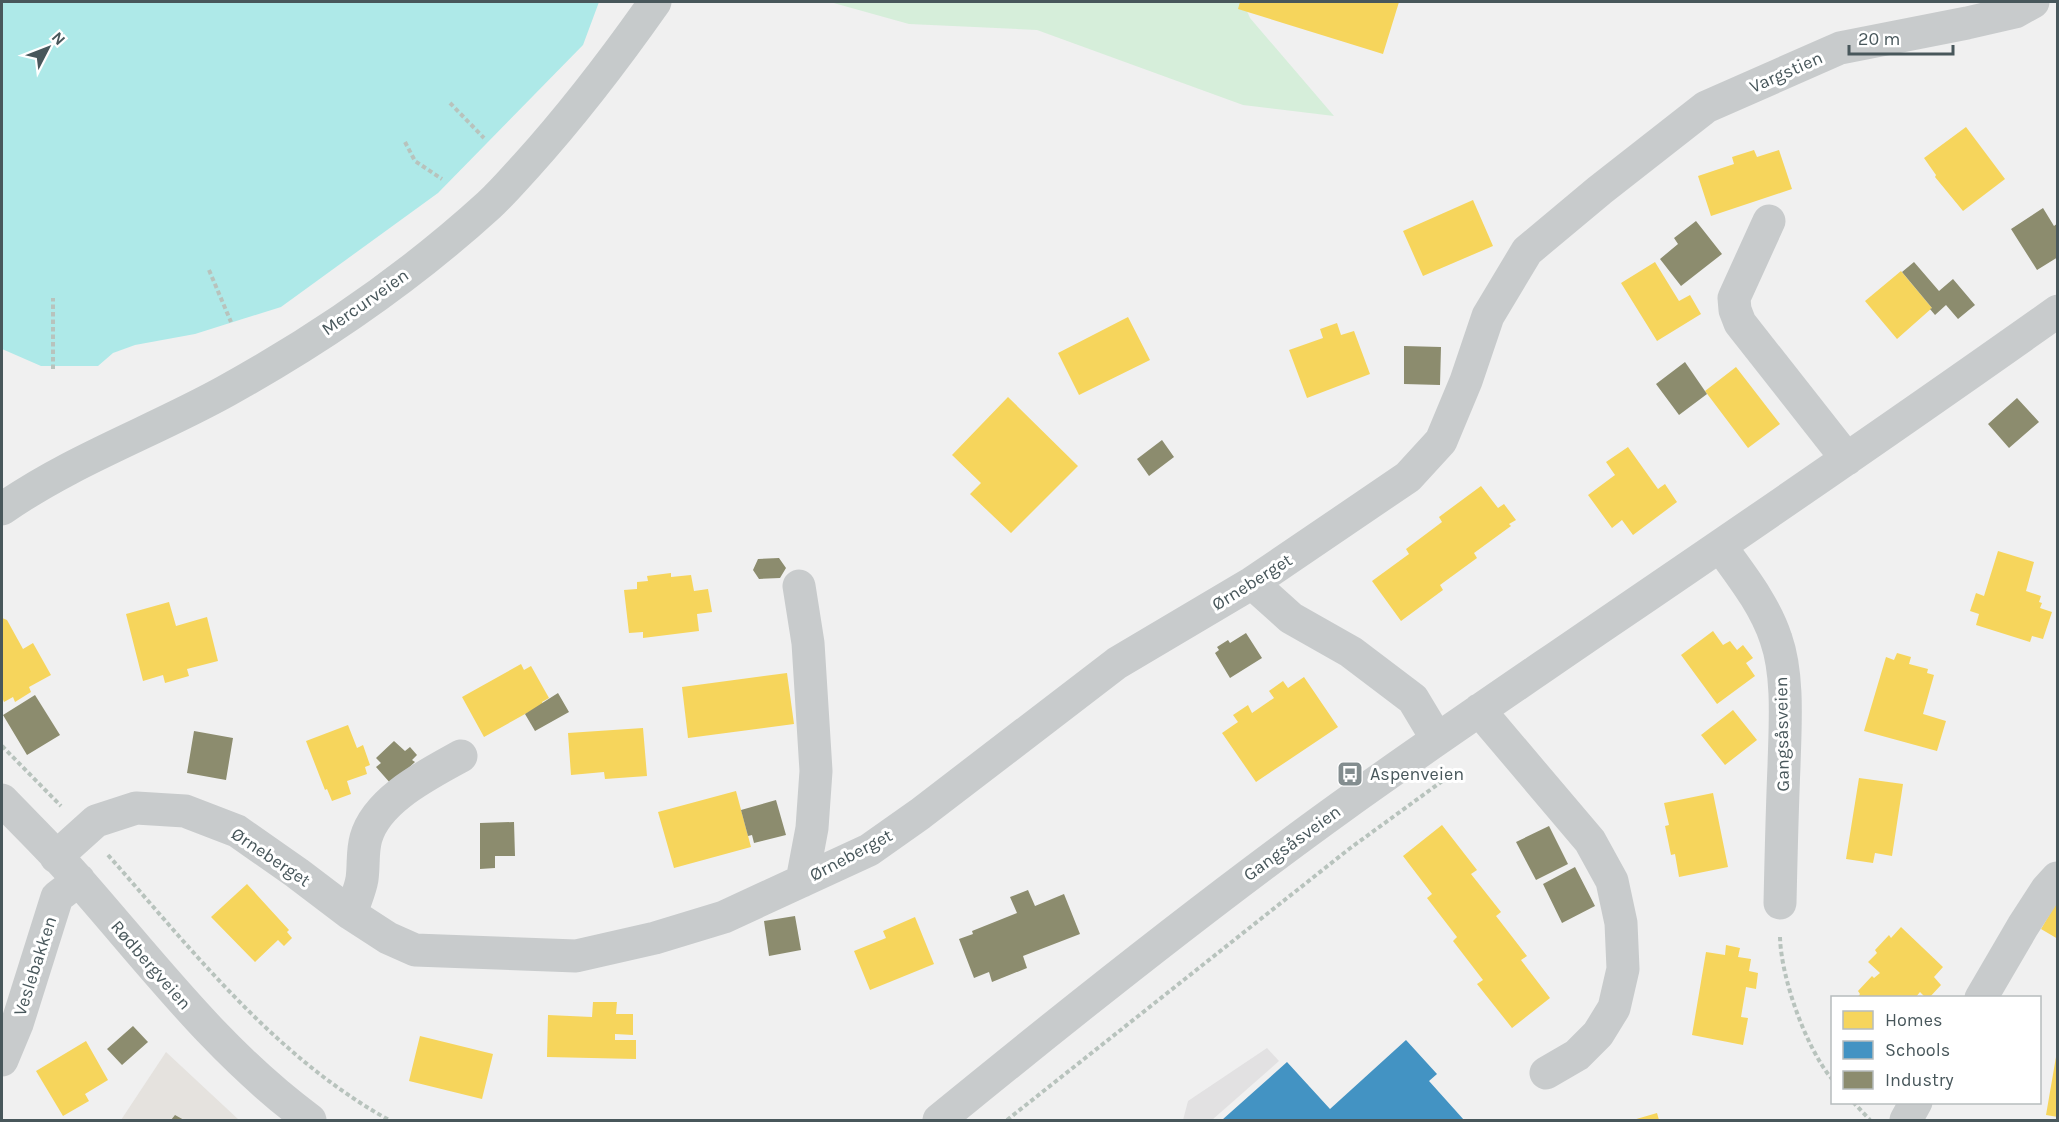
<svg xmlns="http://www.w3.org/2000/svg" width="2059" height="1122" viewBox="0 0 2059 1122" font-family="Karla,sans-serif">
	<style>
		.commercial { fill: #e5e2de }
		.education { fill: #e2e1e2 }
		.green { fill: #d6eeda }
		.water { fill: #aee9e8 }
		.homes { fill: #f6d55c }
		.schools { fill: #4393c3 }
		.industry { fill: #8c8c6e }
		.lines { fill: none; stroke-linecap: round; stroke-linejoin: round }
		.path { stroke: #b8c3bd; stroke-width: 4; stroke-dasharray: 4.5 3; stroke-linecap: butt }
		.minor { stroke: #c8cbcc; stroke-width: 33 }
		.major { stroke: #c6cacb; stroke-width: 33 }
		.labels { text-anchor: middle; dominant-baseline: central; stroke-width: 6; stroke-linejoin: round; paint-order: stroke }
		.street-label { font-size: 18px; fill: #48575b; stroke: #fff }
		.poi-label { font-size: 18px; fill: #48575b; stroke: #fff; text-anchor: start }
	</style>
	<rect width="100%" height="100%" fill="#f0f0f0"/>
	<!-- commercial -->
	<path class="commercial" d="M 166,1052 L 239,1120 L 121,1120 Z"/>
	<!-- education -->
	<path class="education" d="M 1267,1048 L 1279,1061 L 1212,1120 L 1183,1120 L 1188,1101 Z"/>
	<!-- green -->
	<path class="green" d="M 830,2 L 1243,2 L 1250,18 L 1334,116 L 1243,105 L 1037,30 L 909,24 Z"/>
	<!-- water -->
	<path class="water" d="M 2,2 L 599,2 L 583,45 L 438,193 L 281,307 L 195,334 L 135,345 L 113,353 L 98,366 L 41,366 L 2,349 Z"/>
	<!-- homes -->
	<path class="homes" d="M 1240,2 L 1399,2 L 1383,54 L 1238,9 Z
		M 1966,127 L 2005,179 L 1963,211 L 1935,177 L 1936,175 L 1924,158 Z
		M 1754,150 L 1757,157 L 1779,150 L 1792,189 L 1711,216 L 1698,176 L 1734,164 L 1732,157 Z
		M 1473,200 L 1493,246 L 1423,276 L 1403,231 Z
		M 1655,262 L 1679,301 L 1690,295 L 1701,314 L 1657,341 L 1621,283 Z
		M 1901,271 L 1932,308 L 1897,339 L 1865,301 Z
		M 1128,317 L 1150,360 L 1079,395 L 1058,353 Z
		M 1337,323 L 1341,335 L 1354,331 L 1370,374 L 1307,398 L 1289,350 L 1323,338 L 1320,329 Z
		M 1736,367 L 1780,424 L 1748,448 L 1705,391 Z
		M 1008,397 L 1078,466 L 1011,533 L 970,494 L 981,483 L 952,455 Z
		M 1628,447 L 1658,489 L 1665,484 L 1677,502 L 1633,535 L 1622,520 L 1612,528 L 1588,495 L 1615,475 L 1606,462 Z
		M 1481,486 L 1498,508 L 1504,504 L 1516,520 L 1509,524 L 1511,526 L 1474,553 L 1477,558 L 1440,585 L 1443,590 L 1401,621 L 1372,581 L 1409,554 L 1406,549 L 1442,522 L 1439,517 Z
		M 1998,551 L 2034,562 L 2026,591 L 2041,596 L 2039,602 L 2042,603 L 2040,608 L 2052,612 L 2043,639 L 2032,636 L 2030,642 L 1976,625 L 1979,614 L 1970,611 L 1976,593 L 1984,596 Z
		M 671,573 L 671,577 L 691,575 L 694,591 L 708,589 L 712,612 L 697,614 L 699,631 L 643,638 L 643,632 L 629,633 L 624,590 L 637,589 L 637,582 L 648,581 L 647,576 Z
		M 169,602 L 176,626 L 207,617 L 218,661 L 187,669 L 189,676 L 165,683 L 163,675 L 143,681 L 126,614 Z
		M 2,618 L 7,620 L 23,649 L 33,643 L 51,675 L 29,687 L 31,692 L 15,702 L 13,697 L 4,702 L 2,697 Z
		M 1713,631 L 1723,645 L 1730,641 L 1737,650 L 1743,645 L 1753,658 L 1746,663 L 1755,676 L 1717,704 L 1681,655 Z
		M 1897,653 L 1911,657 L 1909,664 L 1928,669 L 1927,673 L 1934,675 L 1923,714 L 1946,721 L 1937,751 L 1864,731 L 1886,657 L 1894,660 Z
		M 521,664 L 524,670 L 531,666 L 549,698 L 542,702 L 543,704 L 484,737 L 462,697 Z
		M 787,673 L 794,724 L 688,738 L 682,687 Z
		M 1304,677 L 1338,727 L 1256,782 L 1222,733 L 1238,722 L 1233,715 L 1248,705 L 1252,713 L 1274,698 L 1269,691 L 1283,681 L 1288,688 Z
		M 1733,710 L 1757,740 L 1725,765 L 1701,735 Z
		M 348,725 L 357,748 L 363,745 L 370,765 L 365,767 L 367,774 L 347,781 L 351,794 L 332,801 L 327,789 L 325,790 L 306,741 Z
		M 643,728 L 647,776 L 605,779 L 604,772 L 571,775 L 568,733 Z
		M 1859,778 L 1903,784 L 1892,856 L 1875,853 L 1873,863 L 1846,859 Z
		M 736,791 L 751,847 L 674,868 L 658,812 Z
		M 1713,793 L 1728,867 L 1679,877 L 1675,854 L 1671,855 L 1665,826 L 1669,825 L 1664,803 Z
		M 1442,825 L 1477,870 L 1471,874 L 1501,912 L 1496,916 L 1527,956 L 1521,960 L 1550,998 L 1512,1028 L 1477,984 L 1483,980 L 1453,941 L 1457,937 L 1427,898 L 1432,894 L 1403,856 Z
		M 247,884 L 289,930 L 287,932 L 292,938 L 284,946 L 278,940 L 255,962 L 211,917 Z
		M 2058,900 L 2058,939 L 2041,929 Z
		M 915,917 L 934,964 L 870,990 L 854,951 L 886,938 L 883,931 Z
		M 1901,927 L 1943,967 L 1934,977 L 1941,985 L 1929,998 L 1926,998 L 1920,992 L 1915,998 L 1857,998 L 1860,994 L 1858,991 L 1872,976 L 1874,978 L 1880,973 L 1868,962 L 1877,953 L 1875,950 L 1889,935 L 1891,938 Z
		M 1726,945 L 1740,948 L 1738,957 L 1751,959 L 1749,971 L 1758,973 L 1756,989 L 1746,987 L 1741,1017 L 1748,1018 L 1743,1045 L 1692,1035 L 1706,952 L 1725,955 Z
		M 593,1002 L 617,1002 L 616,1014 L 633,1014 L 633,1035 L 615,1034 L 615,1040 L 636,1040 L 636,1059 L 547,1057 L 548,1015 L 592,1017 Z
		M 420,1036 L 493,1054 L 482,1099 L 409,1081 Z
		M 86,1041 L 108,1080 L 85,1094 L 89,1101 L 63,1116 L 36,1071 Z
		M 2056,1057 L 2058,1057 L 2058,1117 L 2046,1115 Z
		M 1657,1113 L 1659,1120 L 1633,1120 Z"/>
	<!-- schools -->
	<path class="schools" d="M 1406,1040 L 1437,1074 L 1429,1081 L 1464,1120 L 1222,1120 L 1287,1062 L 1330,1109 Z"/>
	<!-- industry -->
	<path class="industry" d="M 2043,208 L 2054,226 L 2058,223 L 2058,257 L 2037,270 L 2011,229 Z
		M 1696,221 L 1722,254 L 1681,286 L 1660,259 L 1678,244 L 1674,238 Z
		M 1914,262 L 1939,291 L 1953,279 L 1975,305 L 1958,319 L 1946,305 L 1935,315 L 1930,309 L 1932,308 L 1902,272 Z
		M 1404,346 L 1441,347 L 1440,385 L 1404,384 Z
		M 1685,362 L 1707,394 L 1679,415 L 1656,384 Z
		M 2017,398 L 2039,422 L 2009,448 L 1988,424 Z
		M 1162,440 L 1174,457 L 1149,476 L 1137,459 Z
		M 779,558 L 786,568 L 780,578 L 759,579 L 753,570 L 758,559 Z
		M 1246,633 L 1262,658 L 1230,678 L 1215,653 L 1219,650 L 1217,647 L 1228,640 L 1230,643 Z
		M 558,693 L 569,712 L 535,731 L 525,714 Z
		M 35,695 L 60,735 L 27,755 L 3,715 Z
		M 194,731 L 233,738 L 226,780 L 187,773 Z
		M 394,741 L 405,751 L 410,747 L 417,755 L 412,760 L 415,762 L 391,784 L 376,767 L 381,763 L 376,758 Z
		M 776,800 L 786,835 L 754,843 L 752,835 L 748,836 L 741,810 Z
		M 514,822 L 515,856 L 495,856 L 495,868 L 480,869 L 480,823 Z
		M 1549,826 L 1568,864 L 1536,880 L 1516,842 Z
		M 1575,867 L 1595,906 L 1562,923 L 1543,884 Z
		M 1028,890 L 1035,906 L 1064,894 L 1080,934 L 1023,956 L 1027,968 L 992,982 L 989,972 L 974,978 L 959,939 L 973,934 L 972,931 L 1017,913 L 1010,897 Z
		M 795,916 L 801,950 L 769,956 L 764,921 Z
		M 133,1026 L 148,1042 L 122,1065 L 107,1049 Z
		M 175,1115 L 184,1120 L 171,1120 Z"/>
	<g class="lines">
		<!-- path -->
		<path class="path" d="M 450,103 L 484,138
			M 405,142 L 415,161 L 442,179
			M 209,270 L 231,322
			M 53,369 L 53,298
			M 2,746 L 61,806
			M 108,855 C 193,951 275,1057 389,1120
			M 1780,937 C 1781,978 1806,1048 1832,1079
			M 1853,1102 L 1870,1120
			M 1007,1120 L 1349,849 L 1452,774"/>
		<!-- minor -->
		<path class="minor" d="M 1769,221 L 1734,298 L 1735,310 L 1740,323 L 1847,459
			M 1720,546 C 1741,575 1765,605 1776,639 C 1789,676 1785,727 1784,766 C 1782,812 1781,858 1780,903
			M 1252,583 L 1291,618 L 1351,652 L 1413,699 L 1437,739
			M 799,586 L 808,643 L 816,771 L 812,828 L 802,881
			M 1479,710 L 1590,841 L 1612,881 L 1621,923 L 1623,969 L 1614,1008 L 1598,1034 L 1577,1055 L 1546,1073
			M 2,800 C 28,827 55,853 80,882 C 153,965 220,1054 310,1120
			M 56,857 L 96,821 L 136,808 L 185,811 L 237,831 L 297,873 L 351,914 L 388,938 L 415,950 L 576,956 L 655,938 L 724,917 L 869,850 L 920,814 L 1117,663 L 1252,583 L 1408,477 L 1441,441 L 1466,381 L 1488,316 L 1527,251 L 1600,190 L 1706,107 L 1840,48 L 1967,23 L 2015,12 L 2033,2
			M 351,914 C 354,903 360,891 362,879 C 364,865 362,852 366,838 C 377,799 429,774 461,756
			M 1981,998 L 2023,926 L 2047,889 L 2057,878
			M 2,1060 L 17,1024 L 57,897 L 79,880
			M 939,1120 C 1071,1012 1205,905 1344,805 C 1429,744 1515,686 1601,627 C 1754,523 1907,418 2058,311
			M 1906,1120 L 1916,1102"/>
		<!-- major -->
		<path class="major" d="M 2,509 C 72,460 152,432 226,391 C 320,339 410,277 489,205 C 502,193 514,179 526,166 C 573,114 615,59 655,2"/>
	</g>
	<!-- icons -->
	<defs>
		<g id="bus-square" transform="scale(1.35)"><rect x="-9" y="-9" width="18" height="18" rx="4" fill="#838d8f" stroke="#fff"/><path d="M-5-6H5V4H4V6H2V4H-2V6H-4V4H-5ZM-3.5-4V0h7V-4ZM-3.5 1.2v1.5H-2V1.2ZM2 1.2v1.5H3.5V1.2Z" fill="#fff"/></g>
	</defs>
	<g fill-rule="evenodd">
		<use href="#bus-square" x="1350" y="774"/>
	</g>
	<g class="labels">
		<!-- street labels -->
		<g class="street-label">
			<text transform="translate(1786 72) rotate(-24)">Vargstien</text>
			<text transform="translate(365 302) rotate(-35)">Mercurveien</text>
			<text transform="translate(1252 582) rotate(-32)">Ørneberget</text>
			<text transform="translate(1782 734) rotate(-91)">Gangsåsveien</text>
			<text transform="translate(1292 843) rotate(-36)">Gangsåsveien</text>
			<text transform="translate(851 855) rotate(-28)">Ørneberget</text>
			<text transform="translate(271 857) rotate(34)">Ørneberget</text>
			<text transform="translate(151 965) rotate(49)">Rødbergveien</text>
			<text transform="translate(35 966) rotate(-72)">Veslebakken</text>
		</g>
		<!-- poi labels -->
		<g class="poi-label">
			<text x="1370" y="774">Aspenveien</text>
		</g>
	</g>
	<!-- border -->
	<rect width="2059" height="1122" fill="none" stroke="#48575b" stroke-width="6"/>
	<!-- legend -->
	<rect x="1831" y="996" width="210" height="108" fill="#ffffff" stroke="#b6bcbd" stroke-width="1.5"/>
	<rect x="1843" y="1011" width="30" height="18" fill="#f6d55c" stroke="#b6bcbd" stroke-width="1.5"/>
	<text x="1885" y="1026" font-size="18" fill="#48575b">Homes</text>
	<rect x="1843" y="1041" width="30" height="18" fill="#4393c3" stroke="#b6bcbd" stroke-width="1.5"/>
	<text x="1885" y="1056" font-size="18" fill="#48575b">Schools</text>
	<rect x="1843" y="1071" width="30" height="18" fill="#8c8c6e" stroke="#b6bcbd" stroke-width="1.5"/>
	<text x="1885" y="1086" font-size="18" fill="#48575b">Industry</text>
	<!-- north arrow -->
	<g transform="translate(48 48) rotate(48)" stroke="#ffffff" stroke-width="4.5" paint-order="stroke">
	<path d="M0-4.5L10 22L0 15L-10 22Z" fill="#48575b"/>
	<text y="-9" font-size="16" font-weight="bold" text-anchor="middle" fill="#48575b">N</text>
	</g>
	<!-- scale -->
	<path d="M1849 45v9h104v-9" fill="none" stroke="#48575b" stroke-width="3"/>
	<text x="1858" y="45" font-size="18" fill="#48575b" stroke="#ffffff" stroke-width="4.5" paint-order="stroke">20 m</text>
</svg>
